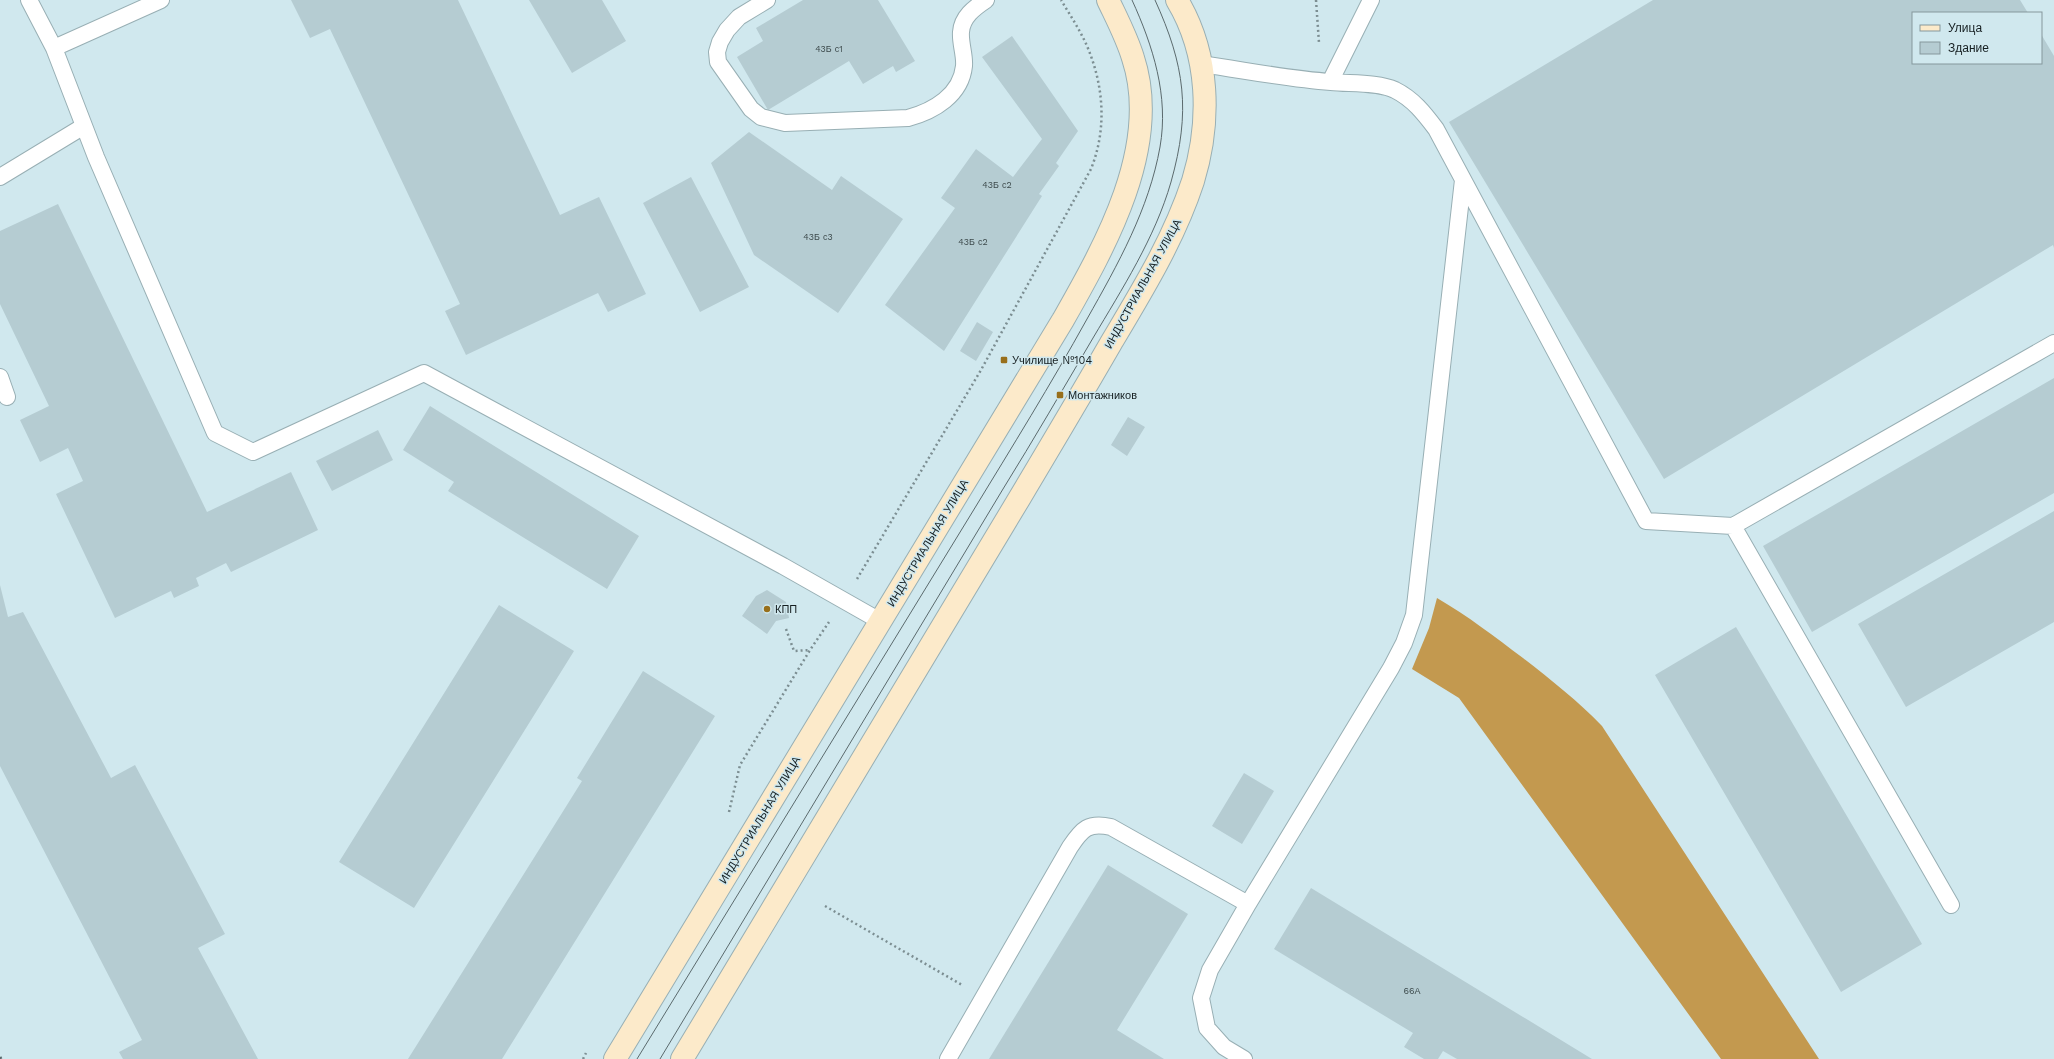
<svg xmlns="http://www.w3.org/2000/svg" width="2054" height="1059" viewBox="0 0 2054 1059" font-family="'Work Sans',sans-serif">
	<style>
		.forest { fill: #c3994f }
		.building { fill: #b5ccd2 }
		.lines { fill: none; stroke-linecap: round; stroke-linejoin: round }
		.lane-casing { stroke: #98afb4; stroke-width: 18 }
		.secondary-casing { stroke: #98afb4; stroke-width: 24 }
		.path { stroke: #7c8e92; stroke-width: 2.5; stroke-dasharray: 2 3; stroke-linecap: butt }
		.lane { stroke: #fff; stroke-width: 16 }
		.secondary { stroke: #fceaca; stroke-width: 22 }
		.tram { stroke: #5b6a6d; stroke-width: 1 }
		.rail { stroke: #5b6a6d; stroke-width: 3; stroke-dasharray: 6 3; stroke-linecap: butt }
		.poi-dot { fill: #986f1b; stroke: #d0e8ee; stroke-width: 1.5 }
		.labels { text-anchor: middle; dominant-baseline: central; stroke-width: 3; stroke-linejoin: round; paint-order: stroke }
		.number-label { font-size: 9px; fill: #3d4a4c }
		.street-label { font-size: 11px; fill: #151e20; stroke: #d0e8ee }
		.poi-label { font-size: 11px; fill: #151e20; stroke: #d0e8ee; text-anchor: start }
	</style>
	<rect width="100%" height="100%" fill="#d0e8ee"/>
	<!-- forest -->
	<path class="forest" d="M 1437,598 C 1468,616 1495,637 1523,658 C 1550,679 1578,701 1602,726 L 1819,1059 L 1721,1059 L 1459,698 L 1412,669 L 1429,628 Z"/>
	<!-- building -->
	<path class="building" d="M 291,0 L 458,0 L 560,215 L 599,197 L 646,294 L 608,312 L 598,293 L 466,355 L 445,311 L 460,304 L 330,29 L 310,38 Z
		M 529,0 L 602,0 L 626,41 L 572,73 Z
		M 803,0 L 878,0 L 915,61 L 896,72 L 893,66 L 863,84 L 849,61 L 768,110 L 737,57 L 763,41 L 756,28 Z
		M 1653,0 L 2020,0 L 2028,13 L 1913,13 L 1913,63 L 2041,63 L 2041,34 L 2054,56 L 2054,248 L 2053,245 L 1664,479 L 1449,122 Z
		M 1012,36 L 1078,131 L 1056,163 L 1059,166 L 1039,194 L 1042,196 L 944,351 L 885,305 L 955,208 L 941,198 L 976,149 L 1013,177 L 1042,139 L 982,57 Z
		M 749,132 L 832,190 L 841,176 L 903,219 L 838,313 L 754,255 L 711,163 Z
		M 691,177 L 749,287 L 700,312 L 643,203 Z
		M 58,204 L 207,512 L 291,472 L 318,530 L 231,572 L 226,563 L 196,578 L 199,586 L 174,598 L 171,591 L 115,618 L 56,494 L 83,481 L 68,448 L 40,462 L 20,420 L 49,406 L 0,304 L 0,231 Z
		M 977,322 L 993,332 L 976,361 L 960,351 Z
		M 2054,378 L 2054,493 L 1812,632 L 1763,546 Z
		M 430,406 L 639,536 L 607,589 L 448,491 L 454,482 L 403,450 Z
		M 1128,417 L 1145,427 L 1127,456 L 1111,445 Z
		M 378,430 L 393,460 L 332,491 L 316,461 Z
		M 2054,511 L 2054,622 L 1906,707 L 1858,624 Z
		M 0,585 L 8,617 L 23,612 L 111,778 L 135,765 L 225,934 L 198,948 L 258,1059 L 123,1059 L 119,1052 L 142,1040 L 0,766 Z
		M 767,590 L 786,602 L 789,618 L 776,621 L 767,634 L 742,616 L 756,596 Z
		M 499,605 L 574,651 L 414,908 L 339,862 Z
		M 1736,627 L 1922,944 L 1841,992 L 1655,675 Z
		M 643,671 L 715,716 L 502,1059 L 408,1059 L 582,781 L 577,778 Z
		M 1244,773 L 1274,791 L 1242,844 L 1212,826 Z
		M 1108,865 L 1188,914 L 1117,1030 L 1164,1059 L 989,1059 Z
		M 1311,888 L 1592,1059 L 1457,1059 L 1443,1051 L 1438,1059 L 1424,1059 L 1404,1047 L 1413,1033 L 1274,949 Z"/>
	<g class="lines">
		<!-- lane casing -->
		<g class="lane-casing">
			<path id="lane" d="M 29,0 L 54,48 L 96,157 L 215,433 L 253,452 L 424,373 L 783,566 L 880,621
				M 767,0 L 739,17 L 727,30 L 720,42 L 717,52 L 718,62 L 751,109 L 761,117 L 785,123 L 908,118 C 934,111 961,95 964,66 C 965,55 960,43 961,32 C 962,17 974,8 986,0
				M 54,48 L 161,0
				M 1201,64 C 1244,70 1287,79 1331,82 C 1349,84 1378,82 1395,90 C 1413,99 1424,113 1436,129 L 1646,521 L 1733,526 L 1951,905
				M 1330,82 L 1371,0
				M 0,177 L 84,126
				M 0,377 L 7,397
				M 1733,526 L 2054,343
				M 948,1059 L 1070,847 C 1082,829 1088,822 1111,827 L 1248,904
				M 1244,1059 L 1224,1047 L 1207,1028 L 1201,998 L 1210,970 L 1248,904 L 1391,668 L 1404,643 L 1414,615 L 1463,180"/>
		</g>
		<!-- secondary casing -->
		<g class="secondary-casing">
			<path id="secondary" d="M 615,1059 L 1063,320 C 1105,246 1162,146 1133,58 C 1127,38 1117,19 1108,0
				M 682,1059 C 794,872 907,686 1019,499 C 1050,447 1081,395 1111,343 C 1142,291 1174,239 1193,181 C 1211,122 1210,55 1177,0"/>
		</g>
		<!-- path -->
		<path class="path" d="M 1316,0 L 1319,43
			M 857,579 L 981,370 L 1091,169 C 1107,129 1104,86 1087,46 C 1080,30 1070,15 1061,0
			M 786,629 L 794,651 L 810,650
			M 729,812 L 740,765 L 810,650 L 829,622
			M 825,906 L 962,985
			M 583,1059 L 586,1053"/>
		<!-- lane -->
		<use href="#lane" class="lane"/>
		<!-- secondary -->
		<use href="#secondary" class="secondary"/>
		<!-- tram -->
		<path class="tram" d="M 637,1059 C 749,876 861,694 973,511 C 1012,447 1051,384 1087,319 C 1118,264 1149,209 1160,147 C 1169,96 1153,46 1132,0
			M 660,1059 C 774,869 889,679 1003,489 C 1034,439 1063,389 1093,338 C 1122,289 1155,238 1171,182 C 1191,111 1185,66 1155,0"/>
		<!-- rail -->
		<path class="rail" d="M 0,1057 L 1,1059"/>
	</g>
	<!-- markers -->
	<g class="poi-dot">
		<rect x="1000" y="356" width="8" height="8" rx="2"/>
		<rect x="1056" y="391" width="8" height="8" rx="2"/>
		<circle cx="767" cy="609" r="4"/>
	</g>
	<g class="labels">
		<!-- number labels -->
		<g class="number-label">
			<text x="829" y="49">43Б с1</text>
			<text x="997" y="185">43Б с2</text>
			<text x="818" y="237">43Б с3</text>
			<text x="973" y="242">43Б с2</text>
			<text x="1412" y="991">66А</text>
		</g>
		<!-- street labels -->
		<g class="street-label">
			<text transform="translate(1143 284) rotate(-61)">ИНДУСТРИАЛЬНАЯ УЛИЦА</text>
			<text transform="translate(928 543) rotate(-59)">ИНДУСТРИАЛЬНАЯ УЛИЦА</text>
			<text transform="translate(760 820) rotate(-59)">ИНДУСТРИАЛЬНАЯ УЛИЦА</text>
		</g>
		<!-- poi labels -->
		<g class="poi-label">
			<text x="1012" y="360">Училище №104</text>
			<text x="1068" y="395">Монтажников</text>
			<text x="775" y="609">КПП</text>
		</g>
	</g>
	<!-- legend -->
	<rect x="1912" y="12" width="130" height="52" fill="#d0e8ee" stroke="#85979c"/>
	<rect x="1920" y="25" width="20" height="6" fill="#fceaca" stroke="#85979c"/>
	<text x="1948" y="32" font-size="12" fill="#151e20">Улица</text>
	<rect x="1920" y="42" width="20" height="12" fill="#b5ccd2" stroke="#85979c"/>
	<text x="1948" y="52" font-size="12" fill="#151e20">Здание</text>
</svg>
